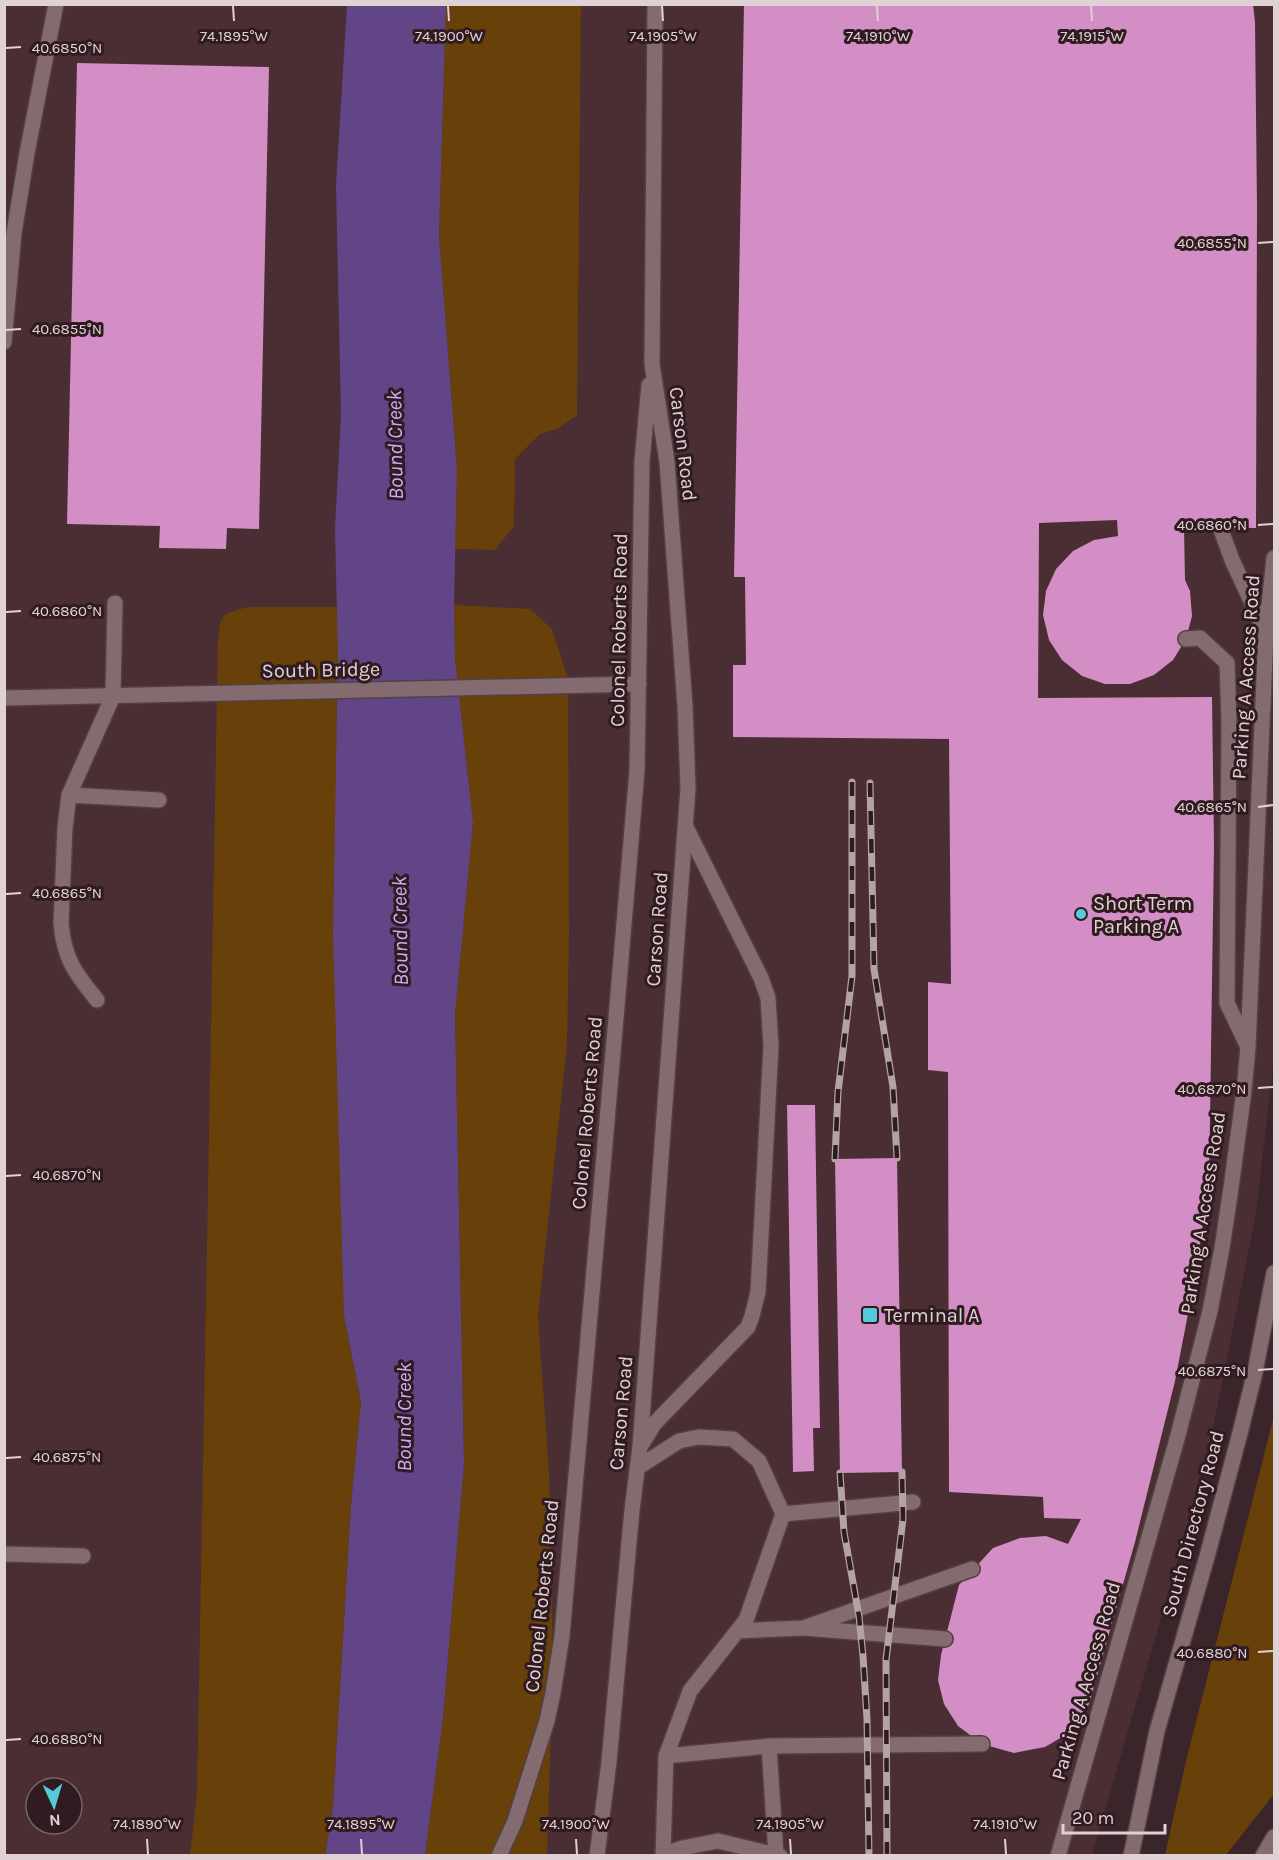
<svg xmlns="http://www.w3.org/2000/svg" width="1279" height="1860" viewBox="0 0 1279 1860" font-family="Karla,sans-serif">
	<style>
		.built { fill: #4a2e34; fill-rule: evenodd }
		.green { fill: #67400a }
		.water { fill: #624587 }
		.building { fill: #d38ec5 }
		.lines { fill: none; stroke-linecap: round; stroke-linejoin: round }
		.service-casing { stroke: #524144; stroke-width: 18 }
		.minor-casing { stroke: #524144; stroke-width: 18 }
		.tertiary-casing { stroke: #524144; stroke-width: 18 }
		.secondary-casing { stroke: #524144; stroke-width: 18 }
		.service { stroke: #846b70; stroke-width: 15 }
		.minor { stroke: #846b70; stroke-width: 15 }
		.tertiary { stroke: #846b70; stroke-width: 15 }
		.secondary { stroke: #846b70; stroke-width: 15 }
		.rail-casing { stroke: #b3a3a6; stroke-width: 7 }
		.rail { stroke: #301c20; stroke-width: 4.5; stroke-dasharray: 14; stroke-linecap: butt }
		.ticks { fill: none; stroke: #e0d1d4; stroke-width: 2 }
		.poi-dot { fill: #53cbdb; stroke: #301c20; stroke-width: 2 }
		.labels { text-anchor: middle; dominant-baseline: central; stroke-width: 6; stroke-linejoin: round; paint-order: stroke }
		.street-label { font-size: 20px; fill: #e0d1d4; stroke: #301c20 }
		.poi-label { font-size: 20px; fill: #e0d1d4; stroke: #301c20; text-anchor: start }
		.water-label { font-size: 21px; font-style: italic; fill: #ccadfa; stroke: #301c20 }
		.ticks-label { font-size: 15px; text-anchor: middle; fill: #e0d1d4; stroke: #301c20; stroke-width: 6; stroke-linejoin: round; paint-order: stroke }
	</style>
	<rect width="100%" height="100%" fill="#3a252a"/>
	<!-- built -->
	<path class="built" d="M 5,5 L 1274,5 L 1274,1057 L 1256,1214 L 1206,1463 L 1092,1855 L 5,1856 ZM 36,1788 L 72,1788 L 72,1824 L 36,1824 Z"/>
	<!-- green -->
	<path class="green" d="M 446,5 L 581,5 L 577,415 L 557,429 L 540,434 L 515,459 L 514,526 L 495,550 L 455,549 L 457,469 L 439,236 Z
		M 454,605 L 530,609 L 552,629 L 568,679 L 569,933 L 567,1044 L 538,1316 L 549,1472 L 553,1665 L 547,1855 L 425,1856 L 443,1718 L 464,1463 L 455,1014 L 473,823 L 455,659 Z
		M 248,607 L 338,607 L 344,1316 L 361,1402 L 351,1505 L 333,1806 L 325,1855 L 190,1856 L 197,1794 L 218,641 C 220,613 222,614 248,607 Z
		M 1274,1416 L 1274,1794 L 1226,1855 L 1165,1855 L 1186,1761 Z"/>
	<!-- water -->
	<path class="water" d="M 347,5 L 446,5 L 439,236 L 457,469 L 454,605 L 455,659 L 473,823 L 455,1014 L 464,1463 L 443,1718 L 425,1855 L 325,1856 L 333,1806 L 351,1505 L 361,1402 L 344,1316 L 333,934 L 338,656 L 335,529 L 341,415 L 336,184 Z"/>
	<!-- building -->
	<path class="building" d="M 744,4 L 1253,4 L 1255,22 L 1257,207 L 1256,528 L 1184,527 L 1185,580 L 1190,591 L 1192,616 L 1186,639 L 1173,660 L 1154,675 L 1130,684 L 1105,684 L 1082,676 L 1062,660 L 1049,640 L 1043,615 L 1046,591 L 1056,569 L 1073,551 L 1094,540 L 1118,536 L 1117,520 L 1039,523 L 1038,698 L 1212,697 L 1214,846 L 1209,1185 L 1193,1288 L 1175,1381 L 1135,1542 L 1089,1704 L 1069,1733 L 1045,1747 L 1014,1753 L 982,1744 L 958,1726 L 944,1704 L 938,1680 L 941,1655 L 959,1585 L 993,1548 L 1020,1538 L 1046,1536 L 1068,1544 L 1081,1519 L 1044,1518 L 1043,1497 L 949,1492 L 948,1072 L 928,1070 L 928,982 L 951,984 L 949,739 L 733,737 L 733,665 L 746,665 L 745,577 L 734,577 Z
		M 77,63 L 269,67 L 259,529 L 227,528 L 226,549 L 159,548 L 160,526 L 67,524 Z
		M 787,1105 L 815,1105 L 820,1428 L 813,1428 L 814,1471 L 793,1472 Z
		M 897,1158 L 902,1472 L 840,1473 L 835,1159 Z"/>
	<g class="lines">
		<!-- service casing -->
		<g class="service-casing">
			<path id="service" d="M 1220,527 L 1232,560 L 1266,633
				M 1186,639 L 1200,638 L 1227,663 L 1229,721 L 1227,1003 L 1248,1047
				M 69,795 L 159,800
				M 97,1000 C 75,973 64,959 61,923 L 65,828 L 69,795 L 113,696 L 115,603
				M 640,1447 L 654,1424 L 748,1327 L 752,1316 L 758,1292 L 771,1046 L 768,998 L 761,978 L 686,827
				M 637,1468 L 679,1441 L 699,1437 L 733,1439 L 759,1461 L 783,1514 L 746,1620 L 690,1691 L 666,1756 L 663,1856
				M 783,1514 L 913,1502
				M 4,1554 L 83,1556
				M 737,1631 L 803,1628
				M 945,1639 L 803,1628 L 972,1569
				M 769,1746 L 776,1855
				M 666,1756 L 769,1746 L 982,1744
				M 663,1855 L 682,1848 L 718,1841 L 780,1856"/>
		</g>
		<!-- minor casing -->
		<g class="minor-casing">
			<path id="minor" d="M 1058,1856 L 1177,1439 L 1210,1311 L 1222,1248 L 1231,1188 L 1244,1091 L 1248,1047 L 1266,633 L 1274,558"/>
		</g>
		<!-- tertiary casing -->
		<g class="tertiary-casing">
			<path id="tertiary" d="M 4,342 L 14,233 L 27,153 L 56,4
				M 4,698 L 639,684
				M 499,1856 L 515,1821 L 547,1721 L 553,1693 L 562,1636 L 618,995 L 637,770 L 642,461 L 649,385
				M 597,1856 L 609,1762 L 632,1510 L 640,1447 L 688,788 L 685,706 L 667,462 L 652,364 L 655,4
				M 1131,1856 L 1157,1731 L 1208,1553 L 1240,1433 L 1255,1372 L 1274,1273"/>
		</g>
		<!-- secondary casing -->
		<g class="secondary-casing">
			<path id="secondary" d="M 1263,1856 L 1274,1837"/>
		</g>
		<!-- service -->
		<use href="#service" class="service"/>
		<!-- minor -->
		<use href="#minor" class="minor"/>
		<!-- tertiary -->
		<use href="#tertiary" class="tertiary"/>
		<!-- secondary -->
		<use href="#secondary" class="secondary"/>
		<!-- rail casing -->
		<g class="rail-casing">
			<path id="rail" d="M 870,783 L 874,969 L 893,1087 L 897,1158
				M 835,1159 L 838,1092 L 852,976 L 852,782
				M 840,1473 L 844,1532 L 859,1616 L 863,1656 L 867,1719 L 869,1856
				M 887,1856 L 886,1660 L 903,1519 L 902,1472"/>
		</g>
		<!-- rail -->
		<use href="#rail" class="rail"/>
	</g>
	<!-- ticks -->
	<path class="ticks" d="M 233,6 L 234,21M 448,6 L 449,21M 662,6 L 663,21M 877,6 L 878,21M 1091,6 L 1092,21M 6,48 L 21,47M 1258,243 L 1273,242M 6,330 L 21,329M 1258,525 L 1273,524M 6,612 L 21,611M 1258,807 L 1273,805M 6,894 L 21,893M 1258,1088 L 1273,1087M 6,1176 L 21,1175M 1258,1370 L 1273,1369M 6,1458 L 21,1457M 1258,1652 L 1273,1651M 6,1740 L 21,1739M 147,1839 L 148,1854M 361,1839 L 362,1854M 576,1839 L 577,1854M 790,1839 L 791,1854M 1005,1839 L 1006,1854"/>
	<!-- markers -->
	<g class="poi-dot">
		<circle cx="1081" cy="914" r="6"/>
		<rect x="862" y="1307" width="16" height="16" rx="3"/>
	</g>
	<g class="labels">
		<!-- street labels -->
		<g class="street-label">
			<text transform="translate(683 444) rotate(83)">Carson Road</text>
			<text transform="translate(619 630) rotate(-89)">Colonel Roberts Road</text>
			<text transform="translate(321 670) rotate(-1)">South Bridge</text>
			<text transform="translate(1246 677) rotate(-86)">Parking A Access Road</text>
			<text transform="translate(657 929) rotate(-86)">Carson Road</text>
			<text transform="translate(587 1113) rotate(-85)">Colonel Roberts Road</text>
			<text transform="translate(1203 1213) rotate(-81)">Parking A Access Road</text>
			<text transform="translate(621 1413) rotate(-85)">Carson Road</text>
			<text transform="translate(1193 1524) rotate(-75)">South Directory Road</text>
			<text transform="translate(542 1596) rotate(-84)">Colonel Roberts Road</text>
			<text transform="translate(1086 1681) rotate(-74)">Parking A Access Road</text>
		</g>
		<!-- poi labels -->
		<g class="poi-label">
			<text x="1093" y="903">Short Term<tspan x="1093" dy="23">Parking A</tspan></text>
			<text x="884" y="1315">Terminal A</text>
		</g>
		<!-- water labels -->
		<g class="water-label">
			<text transform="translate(395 445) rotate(-91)">Bound Creek</text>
			<text transform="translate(400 931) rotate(-91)">Bound Creek</text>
			<text transform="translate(404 1417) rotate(-90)">Bound Creek</text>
		</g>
	</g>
	<g class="ticks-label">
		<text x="234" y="41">74.1895°W</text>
		<text x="449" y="41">74.1900°W</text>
		<text x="663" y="41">74.1905°W</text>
		<text x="878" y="41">74.1910°W</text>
		<text x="1092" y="41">74.1915°W</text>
		<text x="67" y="53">40.6850°N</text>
		<text x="1212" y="248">40.6855°N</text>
		<text x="67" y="334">40.6855°N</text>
		<text x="1212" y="530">40.6860°N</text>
		<text x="67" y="616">40.6860°N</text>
		<text x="1212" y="812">40.6865°N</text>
		<text x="67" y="898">40.6865°N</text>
		<text x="1212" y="1094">40.6870°N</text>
		<text x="67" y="1180">40.6870°N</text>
		<text x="1212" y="1376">40.6875°N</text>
		<text x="67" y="1462">40.6875°N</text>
		<text x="1212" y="1658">40.6880°N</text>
		<text x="67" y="1744">40.6880°N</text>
		<text x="147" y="1829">74.1890°W</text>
		<text x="361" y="1829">74.1895°W</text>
		<text x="576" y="1829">74.1900°W</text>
		<text x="790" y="1829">74.1905°W</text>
		<text x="1005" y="1829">74.1910°W</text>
	</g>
	<!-- border -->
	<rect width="1279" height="1860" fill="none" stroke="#e0d1d4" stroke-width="12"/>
	<!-- north arrow -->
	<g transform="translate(54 1806) rotate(176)"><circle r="28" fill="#301c20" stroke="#766468" stroke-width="1.5"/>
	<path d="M0-4.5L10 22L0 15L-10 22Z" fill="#53cbdb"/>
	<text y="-9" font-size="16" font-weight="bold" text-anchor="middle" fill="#e0d1d4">N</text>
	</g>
	<!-- scale -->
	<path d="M1063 1824v9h102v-9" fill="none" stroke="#e0d1d4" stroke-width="3"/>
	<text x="1072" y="1824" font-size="18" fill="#e0d1d4" stroke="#301c20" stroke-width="4.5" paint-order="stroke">20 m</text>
</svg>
